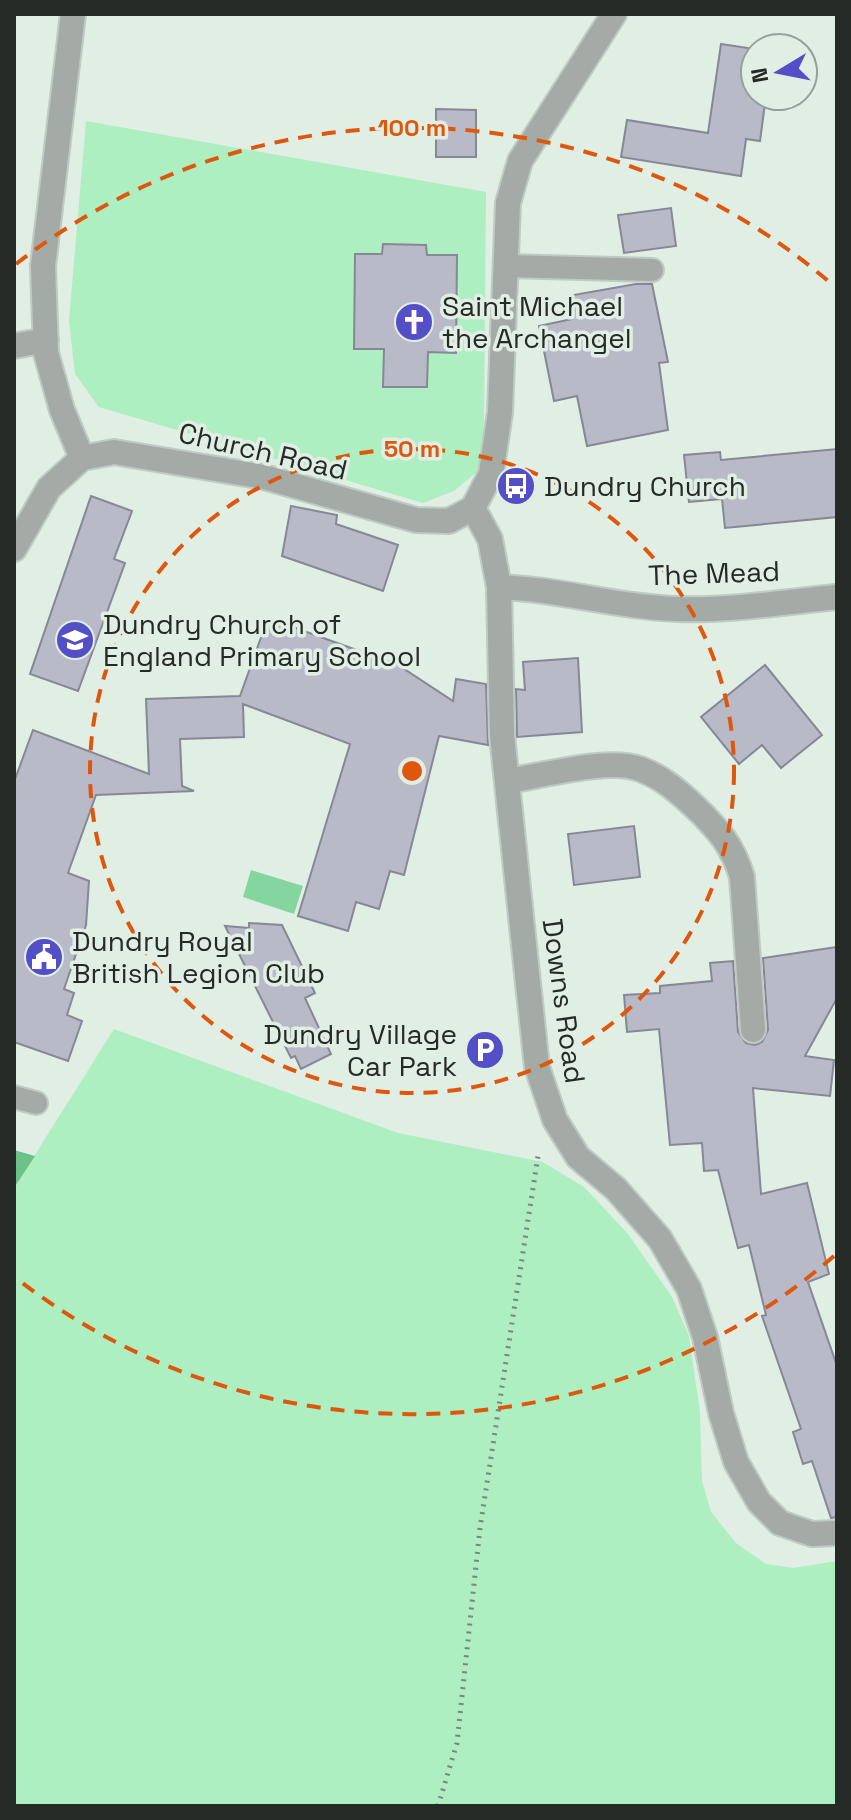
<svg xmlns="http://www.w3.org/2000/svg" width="851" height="1820" viewBox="0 0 851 1820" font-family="'Space Grotesk',sans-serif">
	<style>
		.green { fill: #adefc0 }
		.forest { fill: #6fc18a }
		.water { fill: #84d69e }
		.building { fill: #b8bac8; stroke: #868895; stroke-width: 2 }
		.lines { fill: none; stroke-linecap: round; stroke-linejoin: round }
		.service-casing { stroke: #becbc2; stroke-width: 26 }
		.minor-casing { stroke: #becbc2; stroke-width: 28 }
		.path { stroke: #7c857f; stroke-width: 5; stroke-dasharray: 2 6; stroke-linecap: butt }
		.service { stroke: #a4aaa6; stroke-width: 22 }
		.minor { stroke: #a4aaa6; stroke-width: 24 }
		.ring { fill: none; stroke: #de570d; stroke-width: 4; stroke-dasharray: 14 10 }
		.labels { text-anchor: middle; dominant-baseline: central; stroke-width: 7; stroke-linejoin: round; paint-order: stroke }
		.poi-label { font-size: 28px; fill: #252a26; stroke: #e0eee4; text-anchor: start }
		.street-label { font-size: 28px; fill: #252a26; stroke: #e0eee4 }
		.centre { fill: #de570d; stroke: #e0eee4; stroke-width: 4 }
		.ring-label { font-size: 24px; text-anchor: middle; font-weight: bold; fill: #de570d; stroke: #e0eee4; stroke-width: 7; stroke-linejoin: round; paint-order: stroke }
	</style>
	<rect width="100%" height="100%" fill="#e0eee4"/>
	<!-- green -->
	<path class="green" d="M 86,121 L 486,192 L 484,424 L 478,471 L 454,491 L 423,503 L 99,407 L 75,374 L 69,321 Z
		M 114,1029 L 398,1133 L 543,1162 L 584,1187 L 628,1234 L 672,1297 L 689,1336 L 700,1412 L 702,1481 L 711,1512 L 736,1543 L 766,1564 L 793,1568 L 837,1561 L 837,1806 L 14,1806 L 14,1188 Z"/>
	<!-- forest -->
	<path class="forest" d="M 14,1150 L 35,1156 L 14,1188 Z"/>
	<!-- water -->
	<path class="water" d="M 251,870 L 303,886 L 294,914 L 243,897 Z"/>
	<!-- building -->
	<path class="building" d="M 721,44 L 755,49 L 755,96 L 766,96 L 760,141 L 746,139 L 741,176 L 621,157 L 627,120 L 708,133 Z
		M 436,109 L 476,110 L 476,157 L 436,157 Z
		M 671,208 L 676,246 L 624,253 L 618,215 Z
		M 383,244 L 426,245 L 427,255 L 457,255 L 456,353 L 428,352 L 427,387 L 383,387 L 384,349 L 354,349 L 355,254 L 382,254 Z
		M 636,284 L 652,284 L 668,362 L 659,363 L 668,430 L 587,446 L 577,396 L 554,401 L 539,326 L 572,319 L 568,296 Z
		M 837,449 L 837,517 L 725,528 L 722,499 L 689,502 L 684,455 L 720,452 L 721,460 Z
		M 91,496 L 132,511 L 114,559 L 125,563 L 78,691 L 30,674 Z
		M 291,506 L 337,515 L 336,524 L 398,545 L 383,591 L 282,556 Z
		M 268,618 L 398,665 L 453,701 L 456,679 L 486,684 L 488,745 L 439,736 L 404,875 L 390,871 L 379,909 L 356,902 L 348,931 L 298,916 L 350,744 L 243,704 L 244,737 L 180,739 L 182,786 L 194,791 L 96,795 L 68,873 L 89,881 L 86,925 L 64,989 L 74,993 L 67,1015 L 82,1021 L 68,1061 L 14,1042 L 14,782 L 33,730 L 149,774 L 146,699 L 240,696 Z
		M 578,658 L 582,732 L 517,737 L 516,689 L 525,690 L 523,662 Z
		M 765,665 L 822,735 L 781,768 L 762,745 L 739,764 L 701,717 Z
		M 634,826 L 640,877 L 574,885 L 568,834 Z
		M 249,923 L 282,925 L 315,993 L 305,998 L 331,1054 L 301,1069 L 295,1056 L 291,1058 L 225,926 L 249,928 Z
		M 837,947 L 837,998 L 805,1056 L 834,1060 L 830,1096 L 753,1088 L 761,1194 L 807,1183 L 829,1274 L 808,1282 L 837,1366 L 837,1517 L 831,1518 L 812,1461 L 803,1464 L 793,1432 L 801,1429 L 762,1316 L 766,1315 L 749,1245 L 738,1248 L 718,1170 L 704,1171 L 702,1143 L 670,1145 L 659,1029 L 627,1032 L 624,995 L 660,993 L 660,986 L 712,981 L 710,963 L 733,961 L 738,1032 L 746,1043 L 755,1045 L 762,1042 L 768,1030 L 763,958 Z"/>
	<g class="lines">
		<!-- service casing -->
		<g class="service-casing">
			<path id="service" d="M 506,266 L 652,270
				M 14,1097 L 36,1103"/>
		</g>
		<!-- minor casing -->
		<g class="minor-casing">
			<path id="minor" d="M 73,14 L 43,266 L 46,353 L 62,410 L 82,458
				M 14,346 L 46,340
				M 473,508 L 490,539 L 499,587 L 502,735 L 527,974 L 537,1067 L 555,1120 L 578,1157 L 616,1189 L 660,1239 L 689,1289 L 705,1337 L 721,1413 L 736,1462 L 759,1502 L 780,1523 L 812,1534 L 837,1533
				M 14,549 L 49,488 L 82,458 L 114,452 L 264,477 L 416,520 L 449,521 L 473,508 L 491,474 L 500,412 L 508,203 L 520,161 L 614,14
				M 499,587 C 561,589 615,607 677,609 C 729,611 784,602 837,597
				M 507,781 C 541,776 609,757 640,769 C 662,777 679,792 695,807 C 718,829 733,846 742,877 L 753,1030"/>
		</g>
		<!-- path -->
		<path class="path" d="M 438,1806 L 457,1743 L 480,1528 L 538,1156"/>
		<!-- service -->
		<use href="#service" class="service"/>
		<!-- minor -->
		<use href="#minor" class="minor"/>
	</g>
	<!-- distance rings -->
	<g class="ring">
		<circle cx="412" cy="771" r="322"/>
		<path d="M834 1256A643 643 0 0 1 16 1278M16 264A643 643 0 0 1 834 286"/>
	</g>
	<!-- icons -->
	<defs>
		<g id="church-disc" transform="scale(2)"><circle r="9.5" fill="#554fc7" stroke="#e0eee4"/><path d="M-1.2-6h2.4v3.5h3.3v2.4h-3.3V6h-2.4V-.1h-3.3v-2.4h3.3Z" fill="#fff"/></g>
		<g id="bus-disc" transform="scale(2)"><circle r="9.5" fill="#554fc7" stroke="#e0eee4"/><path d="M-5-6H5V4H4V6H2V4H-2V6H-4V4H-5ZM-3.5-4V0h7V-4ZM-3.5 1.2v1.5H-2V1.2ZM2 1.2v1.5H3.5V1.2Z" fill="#fff"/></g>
		<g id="school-disc" transform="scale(2)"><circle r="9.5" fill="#554fc7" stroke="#e0eee4"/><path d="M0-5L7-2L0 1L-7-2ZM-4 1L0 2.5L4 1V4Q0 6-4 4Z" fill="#fff"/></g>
		<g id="civic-disc" transform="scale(2)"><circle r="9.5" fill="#554fc7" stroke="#e0eee4"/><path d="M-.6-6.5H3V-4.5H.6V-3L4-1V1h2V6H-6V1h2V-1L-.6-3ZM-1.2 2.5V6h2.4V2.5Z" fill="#fff"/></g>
		<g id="parking-disc" transform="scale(2)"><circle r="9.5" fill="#554fc7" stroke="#e0eee4"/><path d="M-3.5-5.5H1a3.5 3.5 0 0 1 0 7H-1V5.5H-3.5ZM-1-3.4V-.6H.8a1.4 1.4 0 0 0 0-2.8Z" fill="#fff"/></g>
	</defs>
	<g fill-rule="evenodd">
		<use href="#church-disc" x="414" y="322"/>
		<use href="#bus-disc" x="516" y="486"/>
		<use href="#school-disc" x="75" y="640"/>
		<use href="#civic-disc" x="44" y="957"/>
		<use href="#parking-disc" x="485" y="1050"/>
	</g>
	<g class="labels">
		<!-- poi labels -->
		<g class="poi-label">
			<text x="442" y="306">Saint Michael<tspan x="442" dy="32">the Archangel</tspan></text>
			<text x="544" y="486">Dundry Church</text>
			<text x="103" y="624">Dundry Church of<tspan x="103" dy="32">England Primary School</tspan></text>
			<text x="72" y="941">Dundry Royal<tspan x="72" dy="32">British Legion Club</tspan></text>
			<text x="457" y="1034" text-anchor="end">Dundry Village<tspan x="457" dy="32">Car Park</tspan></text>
		</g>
		<!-- street labels -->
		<g class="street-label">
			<text transform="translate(263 451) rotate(13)">Church Road</text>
			<text transform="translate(714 573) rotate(-2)">The Mead</text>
			<text transform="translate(564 1001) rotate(82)">Downs Road</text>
		</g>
	</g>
	<circle cx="412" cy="771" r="12" class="centre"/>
	<g class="ring-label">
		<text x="412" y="136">100 m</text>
		<text x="412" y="457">50 m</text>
	</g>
	<!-- border -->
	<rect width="851" height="1820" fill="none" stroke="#252a26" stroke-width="32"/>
	<!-- north arrow -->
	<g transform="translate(779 72) rotate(260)"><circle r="38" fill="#e0eee4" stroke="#95a098" stroke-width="2"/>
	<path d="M0-6L14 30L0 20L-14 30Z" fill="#554fc7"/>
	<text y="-12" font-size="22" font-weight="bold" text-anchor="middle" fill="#252a26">N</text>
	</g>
</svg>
